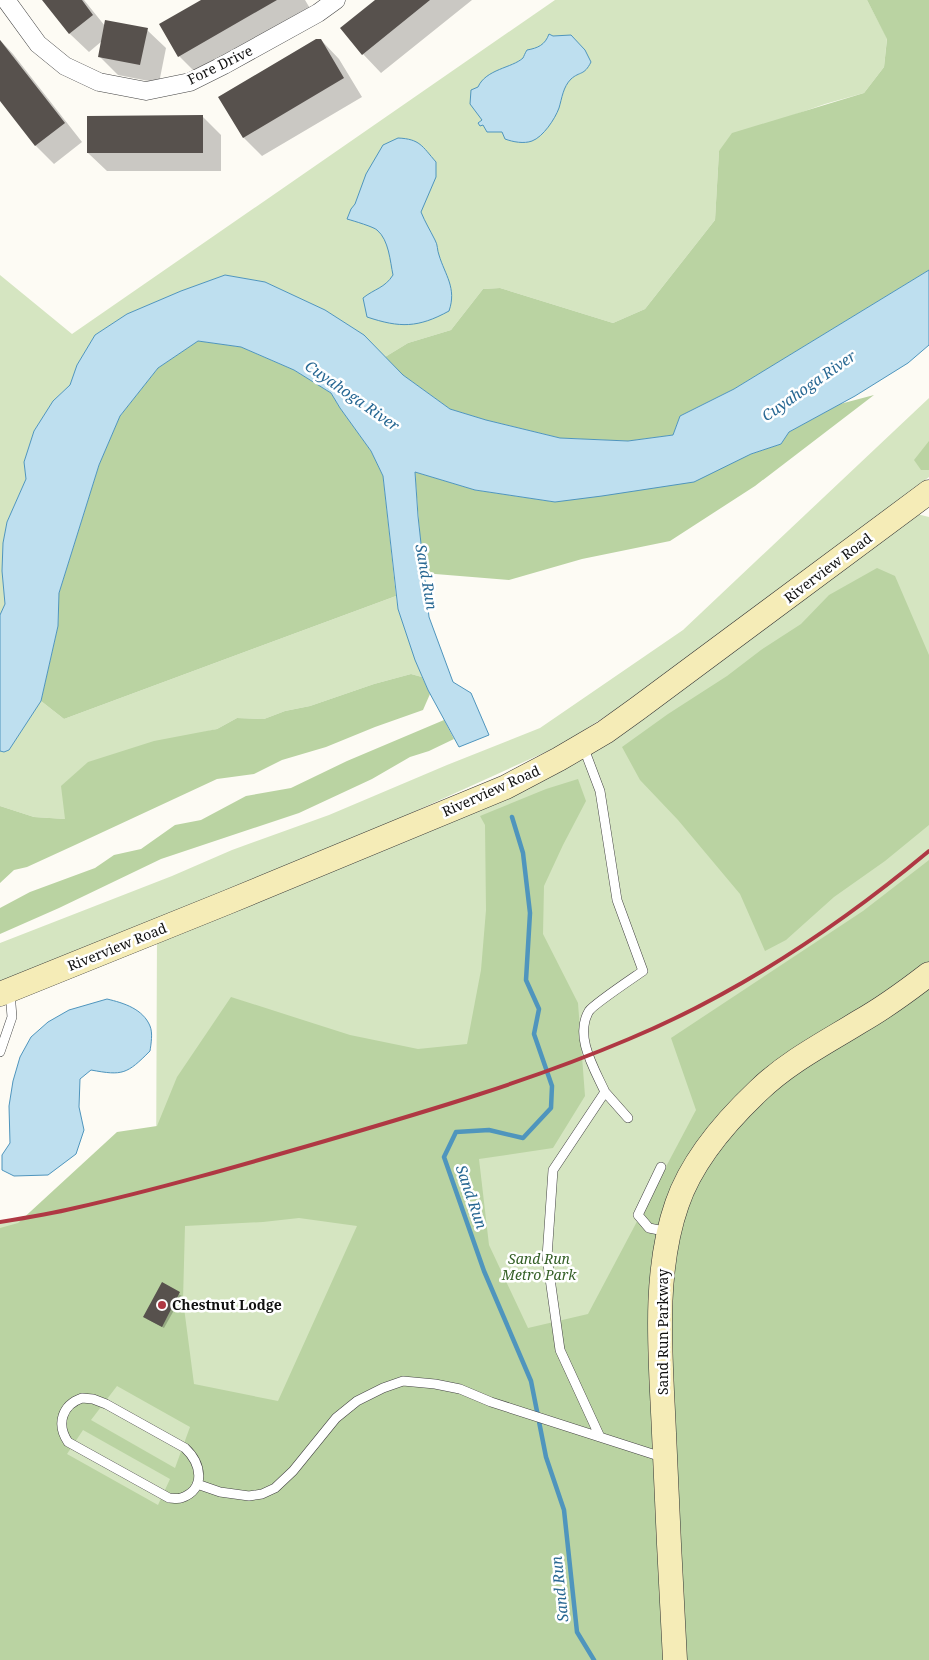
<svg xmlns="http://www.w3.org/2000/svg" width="929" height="1660" font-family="'Noto Serif',serif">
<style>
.green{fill:#d5e5c1}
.forest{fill:#bad3a2;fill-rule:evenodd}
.water{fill:#bedfef;stroke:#4f95bd}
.shadow{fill:#0003}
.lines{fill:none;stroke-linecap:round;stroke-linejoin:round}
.stream{stroke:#4f95bd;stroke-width:4.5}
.building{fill:#57514d}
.lane-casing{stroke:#434343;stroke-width:10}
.street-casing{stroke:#434343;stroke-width:19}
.secondary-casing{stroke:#323232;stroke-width:25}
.lane{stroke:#fff;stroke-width:9}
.street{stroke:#fff;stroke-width:18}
.secondary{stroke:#f5ecb7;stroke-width:24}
.rail{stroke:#af3843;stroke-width:4}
.poi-dot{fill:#af3843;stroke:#fff;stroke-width:2}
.labels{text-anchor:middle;stroke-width:5;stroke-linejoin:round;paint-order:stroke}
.street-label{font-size:14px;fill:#101010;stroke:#fff}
.park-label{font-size:14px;font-style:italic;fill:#356027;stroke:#fff}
.poi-label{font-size:14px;font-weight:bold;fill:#101010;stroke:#fff;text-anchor:start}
.water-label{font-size:15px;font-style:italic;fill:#286893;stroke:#fff}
</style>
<rect width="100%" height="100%" fill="#fdfbf4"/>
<path class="green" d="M555,0H867L887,38L884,67L864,93L825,104L785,118L719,151L715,220L645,309L613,323L500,288L483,289L451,330L408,343L385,357L364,335L325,310L265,282L225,275L181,291L127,314L95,335L77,365L70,385L53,401L34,431L24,462L26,479L7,522L3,543L2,571L5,604L0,615V275L72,334Z
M929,398V477L798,580L623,705L561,745L387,824L0,988V943L172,876L232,850L329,815L447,765L540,728L683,630Z
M905,511L929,517V1660H0V1222L73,1209L156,1188L157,931L506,787Z
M396,596L398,609L422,677L411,674L374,684L310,706L285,711L264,719L237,718L217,729L188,736L65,819L34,817L0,806V751L4,752L9,750L41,701L64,719Z"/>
<path class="forest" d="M867,0H929V270L734,389L680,416L673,435L628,441L560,438L486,420L450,409L403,375L385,357L408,343L451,330L483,289L500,288L613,323L645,309L715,220L719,151L732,133L864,93L884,67L887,39Z
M198,341L241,347L294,370L331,393L340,408L371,451L383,476L396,596L64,719L41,701L58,626L59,593L99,465L120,416L158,368Z
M874,395L755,486L670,541L582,559L509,580L423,573L415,472L475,490L555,502L751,454L781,444L789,432L840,404Z
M929,441V470H921L914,460Z
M877,568L895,576L929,655V825L885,861L834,897L786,940L765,951L740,894L678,820L640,780L622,747L668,714L727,676L761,650L801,624L829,595Z
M411,674L422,677L430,694L423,710L375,727L326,747L282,760L254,774L217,779L75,845L27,867L14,870L0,883V806L34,817L65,819L61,786L88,762L154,741L217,729L237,718L264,719L285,711L310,706L374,684Z
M444,720L454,739L429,751L410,757L372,779L299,813L161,859L59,908L0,934V908L30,892L95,868L114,855L141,849L175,825L201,820L246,796L291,788L347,761Z
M578,779L586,801L563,845L544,886L543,934L578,1003L585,1096L553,1148L479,1159L489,1245L528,1328L588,1314L696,1110L671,1038L863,911L929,860V1660H0V1228L18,1223L117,1132L157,1126L177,1077L231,997L350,1035L418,1049L467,1044L481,970L486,910L485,825L480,816L546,789ZM299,1218L357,1226L278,1401L194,1384L183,1300L185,1226L263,1222ZM117,1386L190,1427L175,1468L91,1420ZM83,1430L170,1479L158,1505L67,1454Z"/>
<path class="water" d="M549,34L553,36L571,35L585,50L591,62C584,76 580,71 571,79C563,87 562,98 559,108C555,119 543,137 532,141C524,144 513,142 505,139L502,132H487L483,125L480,126L478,123L482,120L470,104L471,90L478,87C486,69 512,68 523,58C524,56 525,53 527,50C538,48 545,45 549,34Z
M398,138C420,139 422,146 436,162V177L421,212C425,222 430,230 435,240C438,245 437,250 439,255C445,275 457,288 449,311C418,328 400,328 367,317L363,298C374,289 385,288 393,275C390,261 389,240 377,230C374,227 354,221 347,219L351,209L355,204L366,174L383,145Z
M929,270V345L908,363L855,396L789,432L781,444L751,454L694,482L602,496L555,502L475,490L415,472L418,516L429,617L453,682L471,693L489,735L459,747L428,690L415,660L398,609L383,476L371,451L340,408L331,393L294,370L241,347L198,341L158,368L120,416L99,465L59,593L58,626L41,701L9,750L4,752L0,751V615L5,604L2,571L3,543L7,522L26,479L24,462L34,431L53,401L70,385L77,365L95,335L127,314L181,291L225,275L265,282L325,310L364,335L403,375L450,409L486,420L560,438L628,441L673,435L680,416L734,389Z
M107,999C124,1003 143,1009 150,1026C153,1033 151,1044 150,1051C127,1074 123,1076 91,1070L80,1079L79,1107L84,1130L76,1154L48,1175L14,1176L2,1170V1155L10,1143L9,1106L13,1081L20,1057L31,1037L48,1022L69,1010Z"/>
<path class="shadow" d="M43,0H84L105,26L147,30L166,48L159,83L118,75L99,56L102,41L89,52L70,34Z
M204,0H305L311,10L197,74L179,56Z
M377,0H472L381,73L363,54Z
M0,40L13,54L82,142L54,164L36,146L0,99Z
M321,40L339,59L362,97L262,156L244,138L220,97Z
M202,116L221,135V171H107L88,153Z
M162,1284L182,1296L164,1328L147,1319Z"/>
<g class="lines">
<path class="stream" d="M512,817L523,853L530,913L526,980L539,1009L534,1034L552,1086L551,1108L523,1138L489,1130L456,1132L444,1157L484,1271L531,1381L546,1457L564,1510L577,1632L594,1660"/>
</g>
<path class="building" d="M42,0H82L93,15L69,34Z
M201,0H277L178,57L159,24Z
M375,0H430L362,55L340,28Z
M105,20L148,28L140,65L98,57Z
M316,39H321L344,78L243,138L218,97Z
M0,40L65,123L35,146L0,101Z
M203,115V153H87V116Z
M162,1282L180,1292L162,1327L143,1317Z"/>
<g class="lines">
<g class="lane-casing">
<path id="lane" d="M583,746L600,791L617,900L643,971C633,978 594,1004 589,1011C574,1036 594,1068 605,1092L553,1170L547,1257L560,1350L600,1437
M0,1052L12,1017L10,992
M605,1092L628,1118
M661,1167L638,1215L649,1228L669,1232
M82,1398L93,1399L106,1404L185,1448C201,1463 207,1489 181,1498C178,1499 172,1498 169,1498L68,1442C56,1424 62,1405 82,1398Z
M197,1484L220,1492L249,1496L262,1494L275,1488L293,1471L336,1418L357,1401L383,1388L403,1381L435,1384L460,1389L491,1402L665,1458"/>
</g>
<g class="street-casing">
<path id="street" d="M6,0L38,44L65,66L99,82L146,91L190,82L224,65L318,13L336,0"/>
</g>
<g class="secondary-casing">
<path id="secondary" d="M0,994L228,902L506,787L559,759L605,732L637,709L929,492
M675,1660C671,1584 667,1509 664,1433C661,1360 652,1275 677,1204C692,1160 725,1122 759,1090C788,1062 825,1043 859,1022C884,1008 907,991 929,974"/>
</g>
<use href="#lane" class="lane"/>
<use href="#street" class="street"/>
<use href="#secondary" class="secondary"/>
<path class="rail" d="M0,1222C25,1218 50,1214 75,1208C159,1189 242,1165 325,1141C428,1111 530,1081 629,1039C737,994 839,926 929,851"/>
</g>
<circle class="poi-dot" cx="162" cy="1305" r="5"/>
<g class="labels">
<g class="street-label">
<text transform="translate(220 65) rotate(-26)" y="5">Fore Drive</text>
<text transform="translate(828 568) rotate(-37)" y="5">Riverview Road</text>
<text transform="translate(491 791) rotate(-24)" y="5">Riverview Road</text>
<text transform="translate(117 947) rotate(-22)" y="5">Riverview Road</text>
<text transform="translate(663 1332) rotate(-90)" y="5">Sand Run Parkway</text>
</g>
<g class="park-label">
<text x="539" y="1264">Sand Run<tspan x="539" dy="16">Metro Park</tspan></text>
</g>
<g class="poi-label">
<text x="172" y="1310">Chestnut Lodge</text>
</g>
<g class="water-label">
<text transform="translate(809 386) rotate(-35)" y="5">Cuyahoga River</text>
<text transform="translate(352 396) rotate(35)" y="5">Cuyahoga River</text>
<text transform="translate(426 577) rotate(80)" y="5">Sand Run</text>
<text transform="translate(471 1197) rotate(71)" y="5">Sand Run</text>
<text transform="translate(560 1589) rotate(-96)" y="5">Sand Run</text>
</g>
</g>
</svg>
